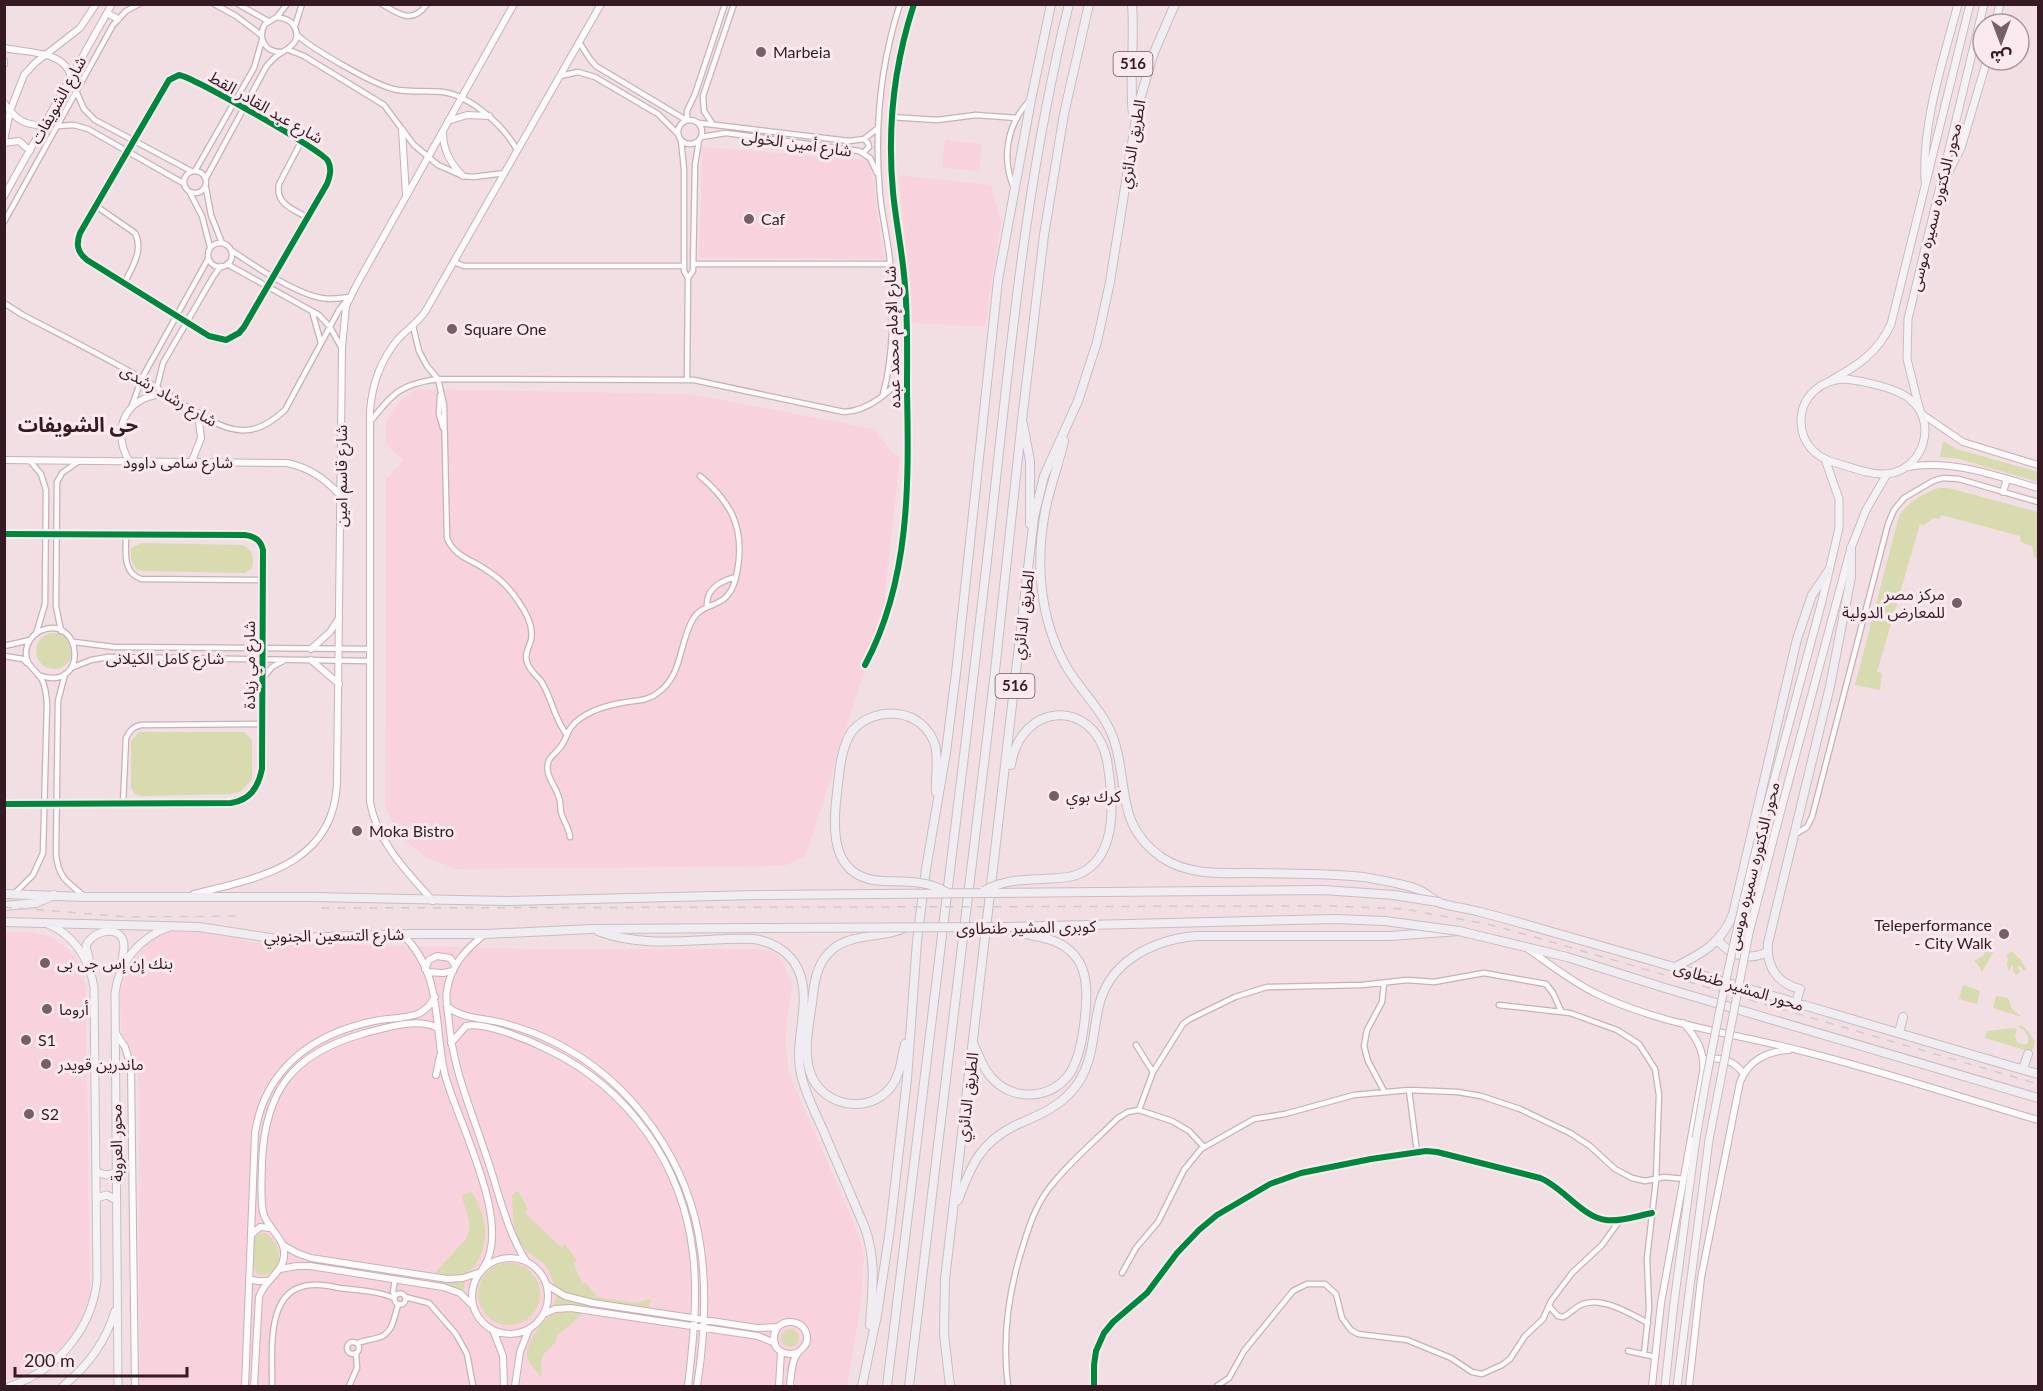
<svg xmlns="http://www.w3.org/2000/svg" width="2043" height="1391" font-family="Lato,'Noto Sans Arabic',sans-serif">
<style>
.built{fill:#f8d3de}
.green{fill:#d8daaf}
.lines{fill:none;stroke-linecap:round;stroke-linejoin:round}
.street-casing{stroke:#c7b1b7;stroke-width:7}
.secondary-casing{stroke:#c7b1b7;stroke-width:8}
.primary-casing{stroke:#cabdc1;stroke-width:9}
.highway-casing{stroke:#cabdc1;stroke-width:10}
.street{stroke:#fdfafb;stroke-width:4.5}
.secondary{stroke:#fdfafb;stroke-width:6}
.primary{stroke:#f5f2f6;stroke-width:7}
.highway{stroke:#f0edf2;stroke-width:8}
.rail{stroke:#d0cbcc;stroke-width:1.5;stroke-dasharray:8 8;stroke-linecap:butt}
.primary-bridge-casing{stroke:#cabdc1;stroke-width:9;stroke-linecap:butt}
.highway-bridge-casing{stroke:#cabdc1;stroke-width:10;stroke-linecap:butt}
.primary-bridge{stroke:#f5f2f6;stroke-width:7}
.highway-bridge{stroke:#f0edf2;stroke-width:8}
.cycleway-casing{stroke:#faeaef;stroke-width:10}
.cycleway{stroke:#00873e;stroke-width:6}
.poi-dot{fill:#775e67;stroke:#faeaef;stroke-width:2}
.labels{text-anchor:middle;stroke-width:6;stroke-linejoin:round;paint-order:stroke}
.shield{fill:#faeaef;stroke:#705860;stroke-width:1.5}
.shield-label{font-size:15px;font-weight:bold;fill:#351923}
.poi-label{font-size:16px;fill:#351923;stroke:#faeaef;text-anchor:start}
.street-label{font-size:16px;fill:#351923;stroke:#faeaef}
.quarter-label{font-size:20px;font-weight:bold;fill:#351923;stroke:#faeaef}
</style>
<rect width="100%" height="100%" fill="#f1dfe4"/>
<path class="built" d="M945,140L982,144L979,172L942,167Z
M702,147L870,160L884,259L699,258Z
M899,175L991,185L1001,222L985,327L912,323Z
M415,389L691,394L874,429L891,451L900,458L883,611L806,856L784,866L456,869L425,857L400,836L385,806L386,480L403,460L386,445V420L399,402Z
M174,930H223L249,942L533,949H757L770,951L778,955L783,962L792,986L785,1038L789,1073L860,1238L864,1258L861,1303L847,1386H139V1096L137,1061L121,1031L120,991L122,982L128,966L136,955L154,938L163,933Z
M5,932H33L50,937L62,944L76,958L83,973L86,989L90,1295L79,1326L61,1348L44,1363L23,1376L5,1381Z"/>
<path class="green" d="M1943,441L1957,449L2038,472V482L1959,459L1940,457Z
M1939,488H1948L2038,512V559L2034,556L2032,546L2020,542V536L1941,515L1940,519L1934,518L1924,525L1920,524L1877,672L1882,673L1880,690L1855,685L1899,516C1906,503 1925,492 1939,488Z
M142,543L243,545C253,551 254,557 252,568L245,573L144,571L137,570L131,560V548Z
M36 651a18 18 0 1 1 36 0a18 18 0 1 1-36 0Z
M139,732H244L252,740V779L240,792L231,794L142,796L135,794L131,787V741Z
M1988,945L1993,946L1992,951H1994L1982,972L1980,967L1974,961L1983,956Z
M2011,951L2020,959L2026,969L2023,971L2021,966H2017L2020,971L2018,975L2014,973L2012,964L2009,972L2007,964L2008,957L2006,956Z
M1963,985L1980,991L1977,1004L1959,999Z
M1996,996L2008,998L2012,1009L2022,1017L1993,1008Z
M2021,1025L2028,1031L2035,1042L2032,1052L1985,1038L1987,1031L2014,1028L2017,1029L2015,1035L2017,1042L2026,1045C2032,1037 2025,1031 2018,1026Z
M472,1192C484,1213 491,1235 479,1258C476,1265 471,1272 463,1274C454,1276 444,1274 435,1273L466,1239C474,1224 465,1211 462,1196L466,1193Z
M515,1192H519L528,1209L525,1213L562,1248L565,1244L577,1261L573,1263L583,1284L586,1283L597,1297L636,1303L649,1299L651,1301L648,1308C627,1305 571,1301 557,1287C551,1280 550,1270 543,1263C538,1258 530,1255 525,1249C512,1235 513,1212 512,1195Z
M266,1233C285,1246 284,1276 259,1275C249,1268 250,1241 258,1234Z
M478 1294a31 31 0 1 1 62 0a31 31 0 1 1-62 0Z
M432,1279L449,1282L465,1281L463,1291L431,1282Z
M556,1296L569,1301L590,1305V1308L568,1305L554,1306Z
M568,1311L583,1313L557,1336L555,1343L544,1354L541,1361L542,1378C537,1371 526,1362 527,1353C528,1340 543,1319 554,1314C558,1312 563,1312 568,1311Z
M781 1338a9 9 0 1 1 18 0a9 9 0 1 1-18 0Z"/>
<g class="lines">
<g class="street-casing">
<path id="street" d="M214,4L236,16L261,35
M238,4L268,21
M382,4C399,14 412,25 427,4
M277,17L287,4
M295,26L302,4
M297,35C314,50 371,83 393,89C409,93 426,90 443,92C471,96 504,126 517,150
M579,42L590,59L596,66L686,120
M289,50L304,56L384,105L414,145L438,165L463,176L473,177L505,173
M179,75C194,78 322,150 328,161C332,169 330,176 327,184L244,327L239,333L226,340L209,336L87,260C77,252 76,244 80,233L169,80Z
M560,76L578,72L595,77L658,114L678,134
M77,93L84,109L95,120L191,171
M891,117L937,120L976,115L1017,118
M678 132a12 12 0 1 1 24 0a12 12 0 1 1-24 0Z
M687,120V111L695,94L725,4
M699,123L849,141L864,139L878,128
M712,123L704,111L703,96L734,4
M58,126L74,125L88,129L183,183
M701,137L726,133L859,151L870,158L877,173
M681,140L684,169V271L688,278L687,380
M301,142L279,184C275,204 293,209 308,218
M863,153L869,147L868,143L864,139
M184 182a11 11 0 1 1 22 0a11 11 0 1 1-22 0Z
M195,171L254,68L262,40
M206,178L266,67C270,62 275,56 281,53C291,47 302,40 294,26C291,20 284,18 277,17L265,24C257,38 265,52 281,52
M206,188L211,215L222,243
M1014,188C1001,158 1007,125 1029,101
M190,193L202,216L210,247
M96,206L135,233C144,251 132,267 124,284
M4,222L113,25L126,11L139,4
M208 255a12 12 0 1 1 24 0a12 12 0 1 1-24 0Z
M231,250C254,266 294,293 321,298C331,300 340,298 349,297
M454,262L464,266H684
M227,264L319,315L330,327L341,347
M693,264H890
M688,278L693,271L695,165L699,140
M4,303L21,314C61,335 103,356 143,379C168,393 213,429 240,430C257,432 272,422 285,410L339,310L348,299
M312,311L321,343
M413,326L419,351L427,366L438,379L444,405L447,538C454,556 470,559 485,569C498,577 510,588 518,601C526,612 534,626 531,640C529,648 524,654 527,662C529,670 536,675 541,681C552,698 554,719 567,735
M157,387L163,363L213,277L221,266
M883,394C894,355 894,302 890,262C888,239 882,217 880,194C874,130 880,66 900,4
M440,395L439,414L443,428
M131,408L142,378L208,259
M371,421C393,392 402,384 438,379L694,380L844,412C870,411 890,391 907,373
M30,461L41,474L46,490L45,604L36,634
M4,534L245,535C254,536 261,540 263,550L262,769C258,788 250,800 231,803L4,804
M126,534C126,552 122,572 141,579L263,580
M707,606C706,588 721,581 736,577
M61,631L56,606L57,482L62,473L79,461
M74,642L114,647L370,649
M4,646L30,640
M4,656L23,659L27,663
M865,665C910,581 909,484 907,391C907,356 908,321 905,286C903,255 896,224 893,192C887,128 894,65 914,4
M71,668L91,660L108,657L370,661
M65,674L58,701L56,854C58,877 67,882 83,895
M263,678L272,667L283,661
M123,804L126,738C130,730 133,727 141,725L262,724
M1794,835L1807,827L1812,817L1888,524L1894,510L1904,498L1933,481L1943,478L1959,479L2038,502
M570,837C569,827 563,821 561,812C560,807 561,802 559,798C556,785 543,775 549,760C552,755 558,751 561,746C566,740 567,732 572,726C583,713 605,706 621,703C635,700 647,702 659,692C683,674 679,642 693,619C701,605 716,607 726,597C734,589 736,578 738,567C744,527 731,502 700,476
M15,893L33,875L43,853L47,703C46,696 46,687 42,680C37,670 26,667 26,653C26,644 32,635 40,631C83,612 90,694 38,675
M1499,1005L1570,1013L1617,1030L1639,1044L1655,1069L1659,1095L1656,1180L1647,1258L1649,1308L1644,1354
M1136,1045L1153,1072
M1409,1090L1417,1152
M1384,1091L1368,1061L1364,1046L1367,1030L1382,1002L1384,983
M1139,1110L1153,1072L1183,1024L1190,1019L1235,997L1267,987L1362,985L1407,980L1434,982L1484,973L1546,984L1553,993L1561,1011
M1122,1273L1136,1248L1158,1222L1184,1170L1201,1149L1254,1119L1285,1114L1354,1095L1409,1090L1458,1092L1481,1096L1520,1109L1570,1133L1590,1146L1615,1169L1632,1178L1645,1181L1664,1177L1684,1179
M395,1279L393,1292L395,1296
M394.5 1299a5.5 5.5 0 1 1 11 0a5.5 5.5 0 1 1-11 0Z
M405,1297L429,1303L456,1334L467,1354L473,1386
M1549,1306L1558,1316L1563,1317C1570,1314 1576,1306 1583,1304C1604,1297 1631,1314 1648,1323
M347 1348a6 6 0 1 1 12 0a6 6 0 1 1-12 0Z
M358,1343C365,1340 370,1340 377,1338C393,1335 394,1317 398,1305
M1628,1351L1656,1357
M272,1386C273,1353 264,1288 311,1285C321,1284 330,1286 339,1288C357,1290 378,1291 394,1298
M349,1386L357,1368L356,1353
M1008,1386C1002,1338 1008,1292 1023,1246C1029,1226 1035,1208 1047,1191C1066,1165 1095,1141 1118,1118L1128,1112L1139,1110L1172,1121L1189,1131L1204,1147
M1094,1386V1365L1096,1351L1104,1333L1113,1322L1147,1293L1177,1253L1199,1230L1217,1215L1270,1184L1301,1173L1371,1159L1426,1151L1437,1152L1540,1178C1563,1187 1582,1217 1606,1220C1620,1222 1637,1216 1652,1213
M1217,1386L1229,1378L1244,1351L1293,1291L1307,1284H1325L1336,1294L1342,1318L1351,1330L1358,1334L1407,1340L1451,1358L1472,1372L1482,1374L1502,1365L1510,1359L1525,1336L1543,1319L1551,1301L1572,1273L1602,1245L1620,1220"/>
</g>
<g class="secondary-casing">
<path id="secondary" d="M107,13L118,19
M4,48C27,53 63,50 71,76
M4,61V64
M4,103C15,119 25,126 44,125
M448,121L467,115L489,116
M402,130L406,195
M443,132C443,150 450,163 463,176
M4,141L10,111L24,75L35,63L80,28L96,4
M4,143L19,141L30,151
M4,196L112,4
M1922,414L1963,442L2038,465
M4,460L287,463C310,468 324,478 340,495
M129,461C109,426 129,393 169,394
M192,461L201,438L198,413
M1907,467C1953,459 1996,476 2038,488
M2003,492L2007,479
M311,649L330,632L339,618
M311,660L339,684
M194,894C258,878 334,865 337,783L342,348L346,306L357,284L514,4
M433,901C407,872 377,842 370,802V411C372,384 381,359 399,338C408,329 418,322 425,312L601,4
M402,934C444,974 433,1025 445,1075C458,1123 514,1225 483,1268
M485,934C466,949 451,965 447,990C445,1000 448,1011 449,1022C453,1070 472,1112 487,1158C499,1193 506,1229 526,1261
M1528,949C1551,965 1572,982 1597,994C1659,1024 1731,1033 1798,1050C1879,1070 1959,1097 2038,1120
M425,969L429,960L437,956L450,958L455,965
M427,972L443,973L453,971
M447,1006C461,1019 485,1018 503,1023C521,1028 538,1034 554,1042C633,1081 690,1163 701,1250C707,1295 704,1342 697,1386
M115,1032L125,1047L131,1067L135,1386
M451,1043L466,1026C484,1021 531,1041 549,1050C629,1089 683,1165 693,1254C698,1297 693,1343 688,1386
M1707,1059C1722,1057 1734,1061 1743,1073
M436,1075L440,1056
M252,1234L260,1227L270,1228
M283,1245L297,1253L311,1258L447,1279L463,1278L478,1273
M472 1296a38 38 0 1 1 76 0a38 38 0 1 1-76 0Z
M280,1269L297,1266H310L443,1287L460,1293L471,1304
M249,1279L258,1281H267
M547,1285L565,1296L593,1303L757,1328L778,1327
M544,1314L555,1309L571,1308L758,1336L775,1343
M493,1330L503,1356L504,1386
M245,1386L255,1133C265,1068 313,1034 374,1021C389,1018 406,1019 420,1013L428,1007L435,997
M254,1386L259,1297C264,1280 283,1273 284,1256C286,1238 267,1229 263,1212C260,1196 262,1178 262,1162C265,1090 293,1054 362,1034C385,1028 415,1017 438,1028
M515,1386L520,1352L529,1329
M779,1386L781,1352
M790,1386C791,1377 791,1362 797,1354C801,1348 807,1347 807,1339C808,1317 774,1316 774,1338C773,1351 786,1356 797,1353
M1652,1386L1661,1303L1703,1072C1705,1053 1696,1036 1683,1023
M1689,1386L1701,1278L1740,1082C1748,1061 1767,1051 1789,1050"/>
</g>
<g class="primary-casing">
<path id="primary" d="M1995,24L2000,4
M1925,181C1922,121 1943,62 1958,4
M1941,187L1961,148L1987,60
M1846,379C1863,381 1898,388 1911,400C1939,424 1922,472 1885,474C1869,475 1851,467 1836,463C1816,458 1801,443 1801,421C1801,396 1822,379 1846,379Z
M1830,381C1857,366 1878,353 1891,324L1970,4
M1920,411L1907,359L1908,319L1984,4
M1764,817L1822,601L1839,528V499L1825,459
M1778,821L1851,548L1866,510L1887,474
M89,958L86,946C90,933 114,925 122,938C127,946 121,959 121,967
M96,1172L106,1175L116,1173
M96,1198L107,1195L116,1200
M10,1386C57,1371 92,1329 97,1280L94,987C89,959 75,936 48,924
M63,1386C88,1366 106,1341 115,1311
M118,1386L115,993C119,962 139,938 169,927
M1665,1386L1674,1303L1696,1138
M1677,1386L1709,1140"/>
</g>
<g class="highway-casing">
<path id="highway" d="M1132,4C1135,41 1129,78 1133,115
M1023,424L1030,461V524
M1064,441C1059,463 1051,484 1046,507C1035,560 1039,618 1066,666C1081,692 1104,711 1114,740C1129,785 1115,824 1161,857C1189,876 1222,873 1254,873C1290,874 1327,873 1363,877C1381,880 1400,883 1417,889C1425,892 1432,899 1440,903C1452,907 1467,908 1480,912C1504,918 1528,925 1552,932C1715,978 1876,1027 2038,1074
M852,731C876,704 923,708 935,745C939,761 935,776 936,792
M1011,765C1020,703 1093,696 1107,760
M4,894L85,897H314L505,901L756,895
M4,906L36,903L54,895
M4,922L199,927L277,939L401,934H485L592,929L756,928
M902,929C880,938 850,934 833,949C816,963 814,983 812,1003C809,1025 803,1050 810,1072C821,1106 868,1116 891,1087C901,1074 901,1059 905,1044
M598,931C647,950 703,937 754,939C773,942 790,952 798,969C813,1002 793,1040 801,1074C805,1093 815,1112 823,1130C837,1162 851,1195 865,1228C877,1263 872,1289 870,1325
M1718,940C1730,956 1749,961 1767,952
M1675,967C1701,954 1722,943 1733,914L1797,639L1812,595L1829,570
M1796,1003L1800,989C1777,983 1766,967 1768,943L1830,686L1851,577V548
M1899,1033L1903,1017
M974,1045C979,1056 983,1068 991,1077C1012,1102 1052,1100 1070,1073C1083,1053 1090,997 1084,974C1082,965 1077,957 1070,951C1053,934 1027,939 1007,927
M2023,1069L2028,1054
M958,1200C971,1166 980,1143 1014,1126C1036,1116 1056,1109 1072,1091C1093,1067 1092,1039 1098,1010C1107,962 1152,940 1196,936H1390L1459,931L1567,957L1665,988L2038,1098
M862,1386L877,1315L890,1229L907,1079L917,941L926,869L946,752L956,673L998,280L1031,100L1051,4
M887,1386C920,1120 953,853 984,586C1007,392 1021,195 1069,4
M909,1386L994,680L1022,420L1044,235L1064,114L1089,4
M950,1386L944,1334L945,1279L1034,517L1044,476L1078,401L1097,342L1110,282L1138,106L1153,55L1175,4"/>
</g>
<use href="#street" class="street"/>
<use href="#secondary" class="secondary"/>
<use href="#primary" class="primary"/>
<use href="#highway" class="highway"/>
<path class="rail" d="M4,907L129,917L236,916
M321,908L1334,906L1404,909L1487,924L1528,935L2038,1084"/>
<g class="primary-bridge-casing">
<path id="primary-bridge" d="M1696,1138C1714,1030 1737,923 1764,817
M1709,1140L1749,933L1778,821"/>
</g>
<g class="highway-bridge-casing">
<path id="highway-bridge" d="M852,731C839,751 839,779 836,802C832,840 836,879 883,881C905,882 927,880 946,892
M984,891C1002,880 1022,880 1042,879C1055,878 1068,879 1079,874C1120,856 1113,796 1107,760
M756,895L1323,890L1394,895L1438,902
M756,928L1007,927L1335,919L1385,921L1459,931"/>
</g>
<use href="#primary-bridge" class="primary-bridge"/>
<use href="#highway-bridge" class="highway-bridge"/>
<g class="cycleway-casing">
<path id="cycleway" d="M179,75C194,78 322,150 328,161C332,169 330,176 327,184L244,327L239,333L226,340L209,336L87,260C77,252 76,244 80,233L169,80Z
M4,534L245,535C254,536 261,540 263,550L262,769C258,788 250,800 231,803L4,804
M865,665C910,581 909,484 907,391C907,356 908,321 905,286C903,255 896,224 893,192C887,128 894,65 914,4
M1094,1386V1365L1096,1351L1104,1333L1113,1322L1147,1293L1177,1253L1199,1230L1217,1215L1270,1184L1301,1173L1371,1159L1426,1151L1437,1152L1540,1178C1563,1187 1582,1217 1606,1220C1620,1222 1637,1216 1652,1213"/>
</g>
<use href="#cycleway" class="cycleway"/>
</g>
<g class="poi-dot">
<circle cx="761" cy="52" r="6"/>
<circle cx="749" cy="219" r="6"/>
<circle cx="452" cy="329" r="6"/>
<circle cx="1957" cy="603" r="6"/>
<circle cx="1054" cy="796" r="6"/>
<circle cx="357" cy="831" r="6"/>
<circle cx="2004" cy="934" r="6"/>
<circle cx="45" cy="963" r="6"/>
<circle cx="47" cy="1009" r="6"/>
<circle cx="26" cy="1040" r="6"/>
<circle cx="46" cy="1064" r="6"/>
<circle cx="29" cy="1114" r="6"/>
</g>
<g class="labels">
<g class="shield">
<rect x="1113.5" y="52" width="39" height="24" rx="4.5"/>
<rect x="995.5" y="674" width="39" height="24" rx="4.5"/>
</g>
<g class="shield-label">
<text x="1133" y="69">516</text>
<text x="1015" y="691">516</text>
</g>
<g class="poi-label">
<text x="773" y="58">Marbeia</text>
<text x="761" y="225">Caf</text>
<text x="464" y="335">Square One</text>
<text x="1945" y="600" text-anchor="end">مركز مصر<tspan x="1945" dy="18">للمعارض الدولية</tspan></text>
<text x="1066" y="802">كرك بوي</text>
<text x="369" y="837">Moka Bistro</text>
<text x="1992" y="931" text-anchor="end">Teleperformance<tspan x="1992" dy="18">- City Walk</tspan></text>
<text x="57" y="969">بنك إن إس جى بى</text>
<text x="59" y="1015">أروما</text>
<text x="38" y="1046">S1</text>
<text x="58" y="1070">ماندرين قويدر</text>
<text x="41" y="1120">S2</text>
</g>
<g class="street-label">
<text transform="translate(58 100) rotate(-61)" y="6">شارع الشويفات</text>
<text transform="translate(266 107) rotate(30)" y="6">شارع عبد القادر القط</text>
<text transform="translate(797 143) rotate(8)" y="6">شارع أمين الخولى</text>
<text transform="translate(1132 144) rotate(-80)" y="6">الطريق الدائري</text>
<text transform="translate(1935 207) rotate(-76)" y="6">محور الدكتوره سميره موسى</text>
<text transform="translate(892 337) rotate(-92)" y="6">شارع الإمام محمد عبده</text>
<text transform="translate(169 395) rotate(30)" y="6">شارع رشاد رشدى</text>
<text x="178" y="468">شارع سامى داوود</text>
<text transform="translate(341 476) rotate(-90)" y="6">شارع قاسم امين</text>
<text transform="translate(1023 615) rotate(-83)" y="6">الطريق الدائري</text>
<text x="165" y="664">شارع كامل الكيلانى</text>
<text transform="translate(249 665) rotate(-90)" y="6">شارع مي زيادة</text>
<text transform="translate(1753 866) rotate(-76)" y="6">محور الدكتوره سميره موسى</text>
<text transform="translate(1026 927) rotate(-1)" y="6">كوبرى المشير طنطاوى</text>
<text transform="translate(334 935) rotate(-1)" y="6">شارع التسعين الجنوبي</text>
<text transform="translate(1739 986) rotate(17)" y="6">محور المشير طنطاوى</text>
<text transform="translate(967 1097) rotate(-83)" y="6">الطريق الدائري</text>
<text transform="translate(116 1143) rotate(-91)" y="6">محور العروبة</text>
</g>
<g class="quarter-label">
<text x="78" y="432">حى الشويفات</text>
</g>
</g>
<rect width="2043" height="1391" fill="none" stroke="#351923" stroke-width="12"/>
<g transform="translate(2001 42) rotate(180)"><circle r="28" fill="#faeaef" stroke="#ab969d" stroke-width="1.5"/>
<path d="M0-4.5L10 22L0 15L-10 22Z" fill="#775e67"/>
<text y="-9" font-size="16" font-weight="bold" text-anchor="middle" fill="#351923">ش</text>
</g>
<path d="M15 1367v9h172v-9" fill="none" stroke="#351923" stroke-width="3"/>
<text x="24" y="1367" font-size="18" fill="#351923" stroke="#faeaef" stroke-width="4.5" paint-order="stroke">200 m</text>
</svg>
